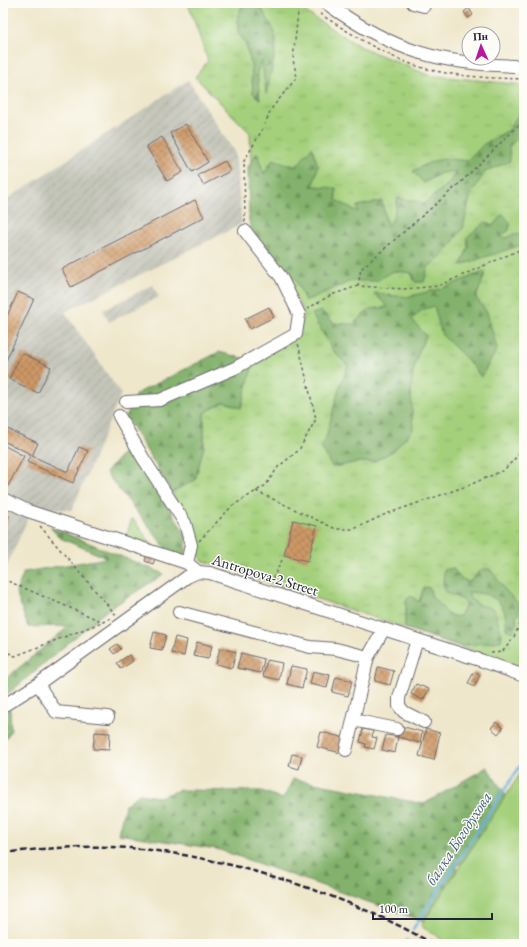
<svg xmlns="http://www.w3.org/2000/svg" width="527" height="947" font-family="'EB Garamond',serif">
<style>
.industrial{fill:url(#industrial-furrows)}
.grass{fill:url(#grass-tufts);stroke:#63795c}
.forest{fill:url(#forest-firs);stroke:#526a54}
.park{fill:#a4d07c;stroke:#63795c}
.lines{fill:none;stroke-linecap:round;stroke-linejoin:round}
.stream{stroke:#6ab0e0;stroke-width:2.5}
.building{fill:url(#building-cross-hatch)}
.minor-casing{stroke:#6a676d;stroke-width:14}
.path{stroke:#6a676d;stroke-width:1.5;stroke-dasharray:3 3;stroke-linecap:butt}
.minor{stroke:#fff;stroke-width:12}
.rail{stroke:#22223b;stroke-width:2.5;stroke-dasharray:6 3;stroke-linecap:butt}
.labels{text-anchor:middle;stroke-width:3;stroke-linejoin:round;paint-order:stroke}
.street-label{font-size:15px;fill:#22223b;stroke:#fdfcf7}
.water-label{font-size:16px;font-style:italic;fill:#3f5b7d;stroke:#fdfcf7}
</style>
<defs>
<pattern id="industrial-furrows" width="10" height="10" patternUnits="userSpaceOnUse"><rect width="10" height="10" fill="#c4c5b9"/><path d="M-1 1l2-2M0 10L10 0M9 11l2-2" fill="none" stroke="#a8a9a0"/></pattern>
<pattern id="grass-tufts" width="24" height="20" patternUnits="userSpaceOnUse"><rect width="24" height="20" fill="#a4d07c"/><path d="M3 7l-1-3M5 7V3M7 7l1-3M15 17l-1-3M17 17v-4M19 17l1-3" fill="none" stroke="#8db26c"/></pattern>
<pattern id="forest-firs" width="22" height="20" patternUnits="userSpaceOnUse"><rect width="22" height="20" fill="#83b26c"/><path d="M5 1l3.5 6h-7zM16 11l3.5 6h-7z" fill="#6b905a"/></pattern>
<pattern id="building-cross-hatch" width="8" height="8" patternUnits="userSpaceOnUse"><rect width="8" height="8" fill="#ce9866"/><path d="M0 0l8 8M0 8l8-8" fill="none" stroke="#a77c55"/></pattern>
</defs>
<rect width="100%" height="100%" fill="#fdfcf7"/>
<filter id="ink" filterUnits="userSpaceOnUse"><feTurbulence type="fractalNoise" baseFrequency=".025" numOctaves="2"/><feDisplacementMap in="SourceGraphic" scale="8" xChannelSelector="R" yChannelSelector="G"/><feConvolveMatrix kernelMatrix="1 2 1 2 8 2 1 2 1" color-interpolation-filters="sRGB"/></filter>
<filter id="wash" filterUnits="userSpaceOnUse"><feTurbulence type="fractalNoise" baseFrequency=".012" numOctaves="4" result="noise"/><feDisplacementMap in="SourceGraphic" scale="16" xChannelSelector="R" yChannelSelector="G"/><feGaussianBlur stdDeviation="0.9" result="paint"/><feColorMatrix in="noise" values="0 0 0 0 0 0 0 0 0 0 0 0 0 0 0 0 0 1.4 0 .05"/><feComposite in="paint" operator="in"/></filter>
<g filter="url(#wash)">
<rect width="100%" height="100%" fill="#efe7cb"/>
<path class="industrial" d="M188,80L235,153L242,224L65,312L121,394L72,510L33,507L3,575V202Z
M153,285L159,297L109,322L103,310Z"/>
<path class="grass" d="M188,3H298L310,15L359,46L428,75L524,85V668L201,560L191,527L172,492L195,480L204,446V413L224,402L254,361L300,335L303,310L253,230L250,133L195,77L208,61Z
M132,518L154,547L128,538L127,533Z"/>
<path class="forest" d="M241,3H259C263,14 272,24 275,33C279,43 269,82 266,94L262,61L257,72L260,100L253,93L251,64L245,42L238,33V15L242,6Z
M524,105V133L509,146L510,161L485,172L471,194L463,228L445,253L428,267L424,282H415L411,273L394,271L376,281H351L305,301L296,280L259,247L249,221L248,167L257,153L264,174L273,159L296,167L312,147L318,166L313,186L336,188V200L358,212L357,206L382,201L387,226L393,219L398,198L425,203L449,183L456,171L441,173L424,183L413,171C435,159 441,157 467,161L484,144L509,130Z
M503,214L510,223L509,230L500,237L507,238L514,234L524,235V244L461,265L468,248L467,237L486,222L493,225Z
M486,271L476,298L487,312L497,349L481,377L467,359L442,335L434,306L422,310L412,319L426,336C408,371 411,392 413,430L393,451L373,462H360L332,467L321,447L326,438L338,392L348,366L333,351L312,314L321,311L334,323L353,324L370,309L388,307L374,293L406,297L440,289Z
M219,352L254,361L241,408L224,402L204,413V446L195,480L172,492L126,417L136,394Z
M130,445L187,537L185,559L168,551L106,473Z
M50,527L164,574L106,611L3,698V681L69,626L28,627L16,592L24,572L107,558L60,538Z
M453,568L460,578L469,582L482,569H490L506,591L519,604V614L516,616L517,625L513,632L506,629C508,603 494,593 469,592V598L479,605L494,609L502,635L501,641L459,646L405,628C404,619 407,610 406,600L411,596L419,602L424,587L430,588L432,598C445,604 442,618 460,616L466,605L463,600L445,592L443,583L444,570Z
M10,709L11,730L3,743V713Z
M487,767L508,799L509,821L456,867L473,879L524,944H455L420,920L217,849L118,834L125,805L139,794L159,797L180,790L262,791L283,799L293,779L424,804Z"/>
<path class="park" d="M524,768V944H449L421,926Z"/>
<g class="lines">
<path class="stream" d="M413,929L524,760
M405,944L407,940"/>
</g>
<g id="blocks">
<path class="building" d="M469,8L473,15L468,18L464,12Z
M186,124L208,162L192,172L170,133Z
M162,137L183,172L167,181L146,146Z
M225,161L230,171L203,185L198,175Z
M195,200L204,217L71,287L62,269Z
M18,292L34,299L3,367V325Z
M269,307L274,317L250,329L245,319Z
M22,353L51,367L38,393L9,379Z
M3,427L38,443L32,456L68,472L79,447L88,451L73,483L27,462L31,454L3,441Z
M5,446L24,456L8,486L3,484V450Z
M3,513L9,516L3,530Z
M293,520L317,526L308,561L284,555Z
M147,554L156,556L153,564L145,561Z
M154,632L166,635L162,650L150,648Z
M175,637L187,640L184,656L171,653Z
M197,642L212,646L208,659L193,656Z
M117,644L121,649L114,654L110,649Z
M220,648L236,652L232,668L216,664Z
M241,653L264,659L261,673L237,668Z
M129,655L133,661L121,669L117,663Z
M267,660L282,663L279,680L263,676Z
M291,666L307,669L302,688L287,684Z
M378,667L394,671L390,685L375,681Z
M313,671L330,675L327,688L310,684Z
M474,672L480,675L474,687L468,683Z
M336,677L352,681L348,696L332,692Z
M416,684L429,689L423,700L411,694Z
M496,722L503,728L498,734L491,728Z
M401,726L422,732L420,743L398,737L395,753L382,750L386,735L398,737Z
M363,729L373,731L372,737L377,738L374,749L365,747L366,744L360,742Z
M426,729L440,733L434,760L419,756Z
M95,732L110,733L109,750L93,749Z
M321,732L345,738L341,753L317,747Z
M292,754L302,756L299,769L289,766Z"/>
</g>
</g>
<g filter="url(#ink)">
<use href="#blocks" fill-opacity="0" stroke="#6a676d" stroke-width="1"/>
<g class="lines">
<g class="minor-casing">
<path id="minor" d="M326,3C394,52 441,65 524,66
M413,3L424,6
M126,402L160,400L235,368L296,334L299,314L281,277L245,231
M119,416L143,458L185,523L191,545L187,563
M3,499L28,511L187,563L198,572
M179,612L310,647L336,649L368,657
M417,640L399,698V706L404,712L424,722
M38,684L56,712L108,717
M3,706L38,684L187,577L198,572L210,573L483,661L524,676
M353,720L397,729
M346,750L368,657L384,629"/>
</g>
<path class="path" d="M320,14C352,34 384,56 420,67C454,77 489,78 524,79
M245,222L244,161L261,132L272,108L297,77L293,60L299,3
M358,286L361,269L460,183L524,120
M307,309L331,295L358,286L404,289L438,286L524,248
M256,491L336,529H354L386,514L467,486L504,470L524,449
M40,526L116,615
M199,541L232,506L266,485L278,467L299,450L316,419L298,343
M3,579L103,622L113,617
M267,581L273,578L282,560
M3,650L15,656L103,622
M491,653L502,652L513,639L524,616"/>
<use href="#minor" class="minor"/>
<path class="rail" d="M3,853C45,848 88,845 130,848C227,856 349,895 433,944"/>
</g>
</g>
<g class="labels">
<g class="street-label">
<text transform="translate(265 575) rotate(17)" y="5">Antropova-2 Street</text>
</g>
<g class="water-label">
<text transform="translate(458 838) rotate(-57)" y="6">балка Богодухова</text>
</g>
</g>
<rect width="527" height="947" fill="none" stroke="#fdfcf7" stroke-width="16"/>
<g transform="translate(481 46) rotate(357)"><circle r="19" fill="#fdfcf7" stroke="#a5a5ac"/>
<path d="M0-3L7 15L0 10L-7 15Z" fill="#b5179e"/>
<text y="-6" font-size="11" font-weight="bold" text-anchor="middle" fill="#22223b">Пн</text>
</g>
<path d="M373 913v6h119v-6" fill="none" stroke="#22223b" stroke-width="2"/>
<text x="379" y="913" font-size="12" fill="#22223b" stroke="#fdfcf7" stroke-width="3" paint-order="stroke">100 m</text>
</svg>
